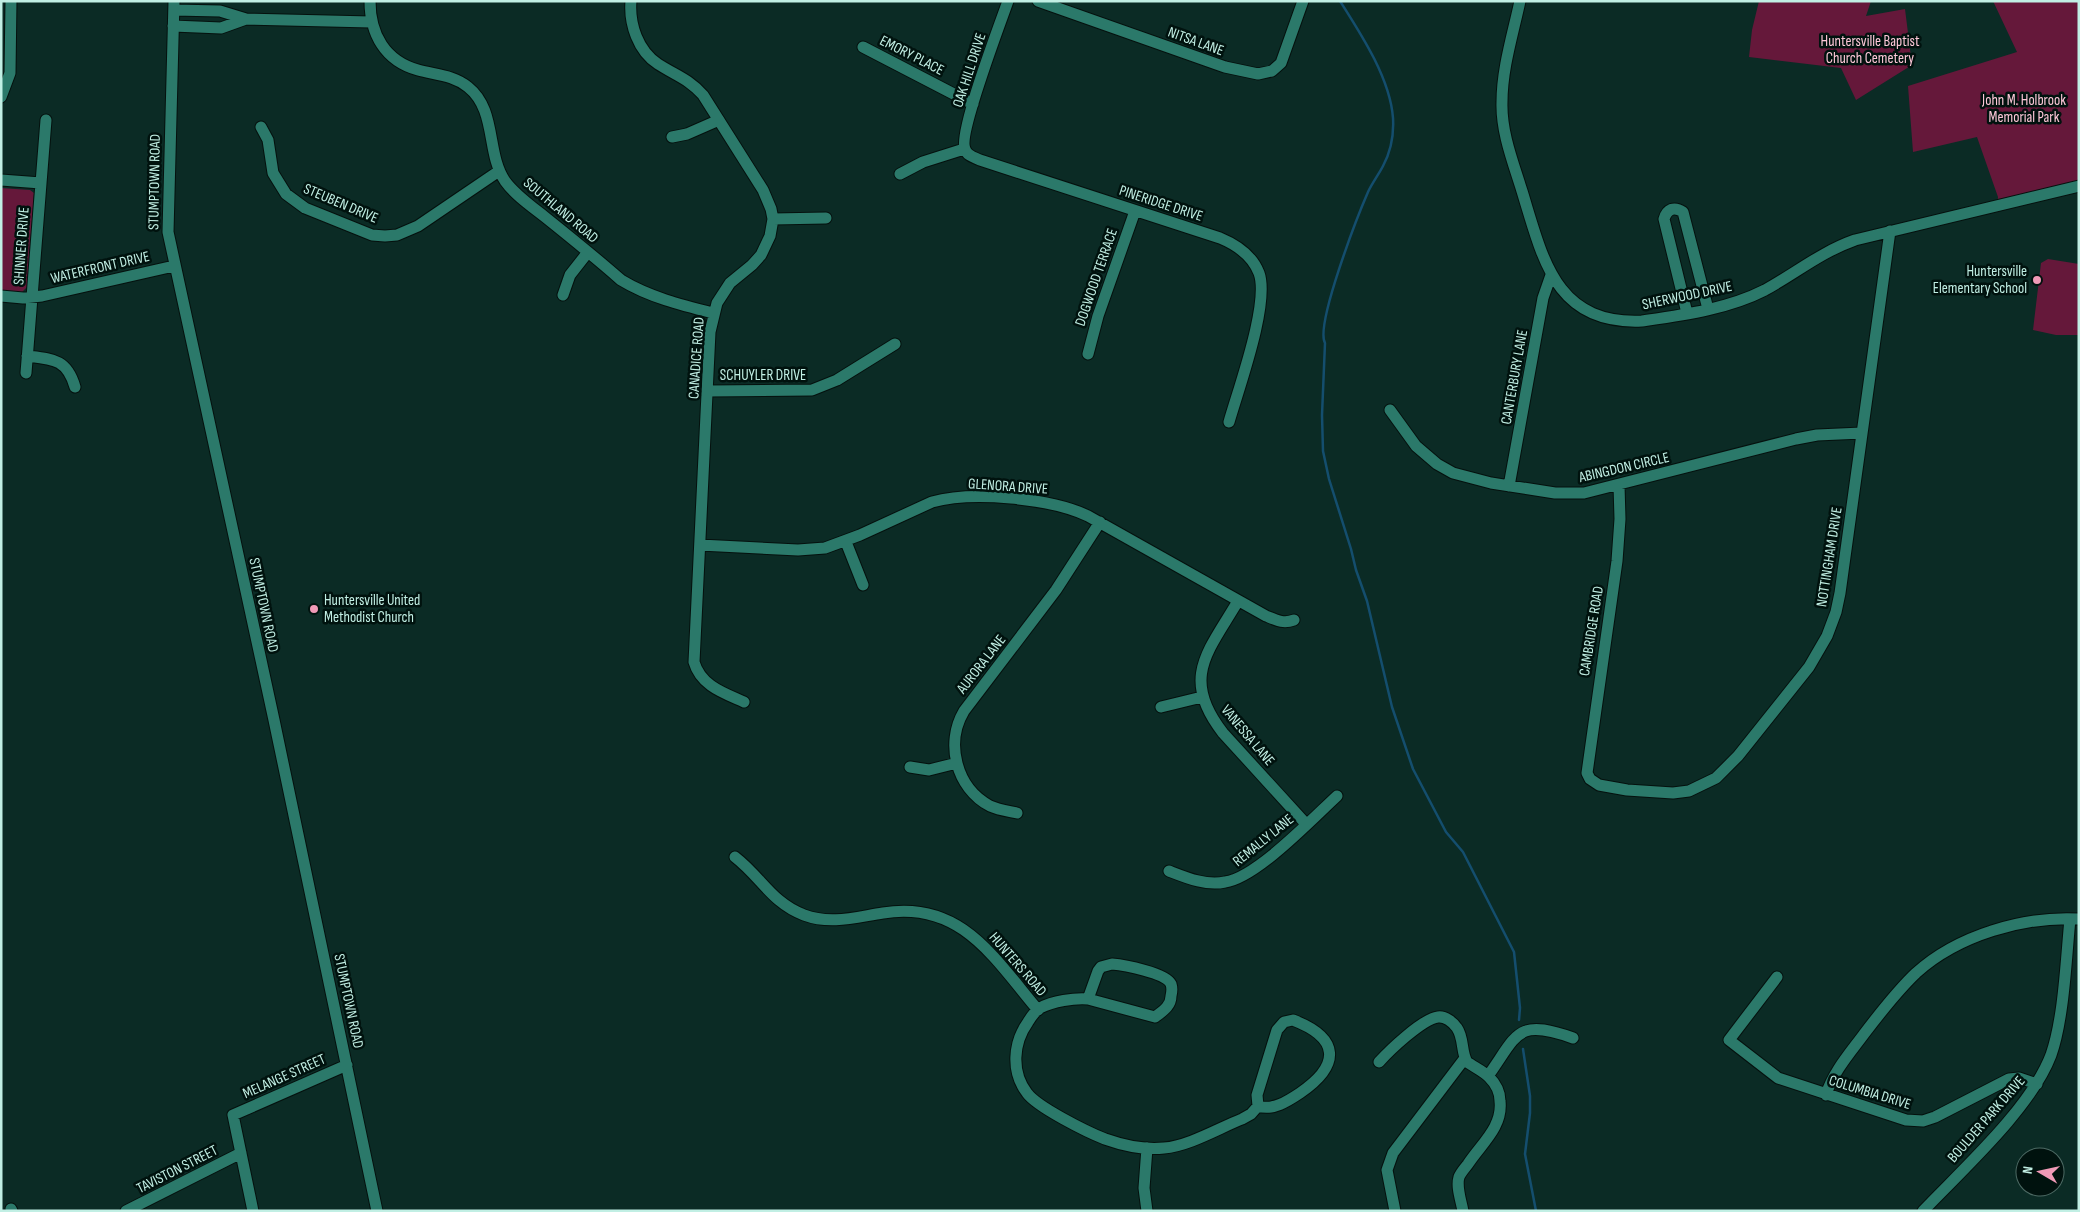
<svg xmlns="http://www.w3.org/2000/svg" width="2080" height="1212" font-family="'Sofia Sans Condensed',sans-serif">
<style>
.green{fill:#65183a}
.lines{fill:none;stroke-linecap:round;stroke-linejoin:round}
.stream{stroke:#144e6e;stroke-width:2.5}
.minor-casing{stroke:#05110e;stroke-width:13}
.minor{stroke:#2b796a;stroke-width:11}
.poi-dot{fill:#f09ab7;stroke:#00120e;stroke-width:2}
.labels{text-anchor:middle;stroke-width:5;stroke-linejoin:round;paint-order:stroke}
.street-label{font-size:15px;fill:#c1efe4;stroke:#00120e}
.park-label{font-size:15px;fill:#fec8d9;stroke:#00120e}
.poi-label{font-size:15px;fill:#c1efe4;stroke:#00120e;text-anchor:end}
</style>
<rect width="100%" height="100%" fill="#0b2b25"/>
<path class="green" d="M1759,1H1871L1866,16L1905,9L1912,65L1856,100L1841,68L1749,57L1752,30Z
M1993,1H2079V186L1997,206L1998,197L1977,137L1913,152L1908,86L2017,52Z
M1,188L30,190L34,193L27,287L22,292L1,291Z
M2048,259L2079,264V335H2056L2033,330L2041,263Z"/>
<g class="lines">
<path class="stream" d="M1340,1C1361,34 1390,78 1393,118C1394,135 1391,151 1383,166C1379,174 1372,183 1368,192C1358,215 1315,325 1325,343L1322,415L1323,451L1329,479L1351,549L1356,570L1367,601L1392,707L1413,769L1446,832L1463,852L1514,952L1520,1008L1519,1020
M1523,1049L1530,1096V1113L1525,1154L1536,1211"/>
<g class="minor-casing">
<path id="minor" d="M174,1L168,232L274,720L377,1211
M370,1C370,34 385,61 418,70C436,75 453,75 468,87C497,110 486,153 505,181C515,195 531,206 545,217C570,237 596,258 621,280C649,297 681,305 713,313
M631,1C629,24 638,51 658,64C675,75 689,79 703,95L763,190L771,209L773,219L770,236L761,255L752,265L730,283L717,303L710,332L694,662C701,686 724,693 744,702
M1008,1C1000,24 958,134 965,149C967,156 974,157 980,160L1220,238C1237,245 1252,255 1259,273C1270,303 1238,390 1229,422
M1038,1L1225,67L1258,74L1272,71L1281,63L1303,1
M1520,1C1513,34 1502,68 1502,102C1501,132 1513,162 1522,191C1543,259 1555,325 1642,321C1683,315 1728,309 1765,290C1796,273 1821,252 1855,240L2079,186
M174,10L220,11L246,19L371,22
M173,26L221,28L246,19
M863,47L973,104
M1,97L10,73L11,1
M261,127L268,140L273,173L286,194L305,208L372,235L385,236L397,235L418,226L499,171
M672,137L687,134L719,120
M900,174L923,162L964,149
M1,180L41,183
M773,219L826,218
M563,295L570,275L588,252
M1,296L23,298L42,296L174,266
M1687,313L1664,219C1667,209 1674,206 1683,212L1708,309
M1088,354L1098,316L1135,211
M27,356C53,359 67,359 75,387
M26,373L46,120
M708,391L812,390L837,380L895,344
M1390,410L1416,446L1437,464L1453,473L1491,483L1555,493H1584L1796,439L1817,435L1862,433
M1619,485L1620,519L1617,561L1587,773L1590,779L1599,785L1627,790L1673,793L1689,791L1716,778L1738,756L1809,667L1827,636L1836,612L1840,593L1890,231
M1509,486L1543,298L1551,275
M846,542L863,585
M700,545L798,550L825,548L860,535L932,502C972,491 1050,498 1088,516L1266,616C1276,620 1283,624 1294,620
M1238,601C1208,652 1180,678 1223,733L1306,824
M1161,707L1202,697
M910,767L929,770L957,763
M1017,813C1008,811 999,810 990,806C956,788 945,743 964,711L1056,590L1100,522
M735,857C761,877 772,903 804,915C831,925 856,917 883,913C961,900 994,958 1038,1010
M1169,871C1187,878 1206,886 1225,882C1256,878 1312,819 1337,796
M1112,964C1124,965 1166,973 1171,984C1172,987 1172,992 1171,996C1171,1006 1163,1011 1155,1017L1088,999L1098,971L1101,967Z
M1777,977L1729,1040L1778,1078L1906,1120L1923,1121L1935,1117L2009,1079L2019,1078L2037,1084
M1088,999C1074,998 1053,1001 1040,1008C1035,1011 1031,1017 1028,1022C1013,1043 1011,1072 1027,1093C1037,1107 1087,1132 1105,1139C1122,1145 1145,1150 1164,1148C1189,1146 1219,1128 1242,1119L1251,1114L1258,1106
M1293,1020C1340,1038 1341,1065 1300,1093C1288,1101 1273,1111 1258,1106L1257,1095L1277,1030L1284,1022Z
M1379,1062C1389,1051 1422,1019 1438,1017C1445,1016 1453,1022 1457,1028C1464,1038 1461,1052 1467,1062C1474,1067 1483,1071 1489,1077C1496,1084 1500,1092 1500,1101C1503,1127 1481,1144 1468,1164C1465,1168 1461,1172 1459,1177C1456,1187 1461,1200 1463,1211
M1488,1076C1518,1034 1516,1018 1573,1038
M1826,1095C1833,1072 1850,1053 1864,1034C1880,1013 1897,991 1916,973C1958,935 2024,916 2079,919
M1147,1148L1144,1188L1147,1211
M11,1209L12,1211
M126,1211L241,1153
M253,1211L233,1115L347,1065
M1395,1211L1387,1170L1393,1153L1465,1058
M1923,1211C1963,1169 2031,1108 2051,1055C2064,1018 2066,959 2070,919"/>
</g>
<use href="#minor" class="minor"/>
</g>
<g class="poi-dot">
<circle cx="2037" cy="280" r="5"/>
<circle cx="314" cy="609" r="5"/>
</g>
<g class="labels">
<g class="street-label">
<text transform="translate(1196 41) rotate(20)" y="5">NITSA LANE</text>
<text transform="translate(912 55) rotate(27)" y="5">EMORY PLACE</text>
<text transform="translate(969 70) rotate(-72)" y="5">OAK HILL DRIVE</text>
<text transform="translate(154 182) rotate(-89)" y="5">STUMPTOWN ROAD</text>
<text transform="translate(341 203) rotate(23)" y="5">STEUBEN DRIVE</text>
<text transform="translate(1161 203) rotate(18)" y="5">PINERIDGE DRIVE</text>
<text transform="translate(561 210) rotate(40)" y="5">SOUTHLAND ROAD</text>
<text transform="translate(21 246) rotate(-86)" y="5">SHINNER DRIVE</text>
<text transform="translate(100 267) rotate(-13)" y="5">WATERFRONT DRIVE</text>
<text transform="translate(1096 277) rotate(-71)" y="5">DOGWOOD TERRACE</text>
<text transform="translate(1687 295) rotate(-12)" y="5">SHERWOOD DRIVE</text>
<text transform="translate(696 358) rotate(-86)" y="5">CANADICE ROAD</text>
<text x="763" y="380">SCHUYLER DRIVE</text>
<text transform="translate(1514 377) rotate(-80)" y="5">CANTERBURY LANE</text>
<text transform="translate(1624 467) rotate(-13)" y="5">ABINGDON CIRCLE</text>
<text transform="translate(1008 486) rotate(4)" y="5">GLENORA DRIVE</text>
<text transform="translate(1829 557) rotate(-81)" y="5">NOTTINGHAM DRIVE</text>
<text transform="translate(264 605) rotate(78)" y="5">STUMPTOWN ROAD</text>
<text transform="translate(1591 631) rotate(-81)" y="5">CAMBRIDGE ROAD</text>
<text transform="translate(981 664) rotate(-52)" y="5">AURORA LANE</text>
<text transform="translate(1248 735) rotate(50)" y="5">VANESSA LANE</text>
<text transform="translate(1263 840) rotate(-39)" y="5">REMALLY LANE</text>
<text transform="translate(1018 964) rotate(49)" y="5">HUNTERS ROAD</text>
<text transform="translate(349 1001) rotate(78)" y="5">STUMPTOWN ROAD</text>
<text transform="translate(284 1076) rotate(-24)" y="5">MELANGE STREET</text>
<text transform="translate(1870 1092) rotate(17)" y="5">COLUMBIA DRIVE</text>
<text transform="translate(1986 1119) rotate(-49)" y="5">BOULDER PARK DRIVE</text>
<text transform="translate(177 1169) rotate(-27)" y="5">TAVISTON STREET</text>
</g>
<g class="park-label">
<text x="1870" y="46">Huntersville Baptist<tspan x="1870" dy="17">Church Cemetery</tspan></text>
<text x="2024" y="105">John M. Holbrook<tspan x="2024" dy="17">Memorial Park</tspan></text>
</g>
<g class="poi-label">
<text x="2027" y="276">Huntersville<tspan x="2027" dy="17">Elementary School</tspan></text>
<text x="324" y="605" text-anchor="start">Huntersville United<tspan x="324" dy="17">Methodist Church</tspan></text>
</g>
</g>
<rect width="2080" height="1212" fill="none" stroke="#c1efe4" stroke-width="5"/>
<g transform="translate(2040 1172) rotate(279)"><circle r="24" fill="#00120e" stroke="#4d6a64"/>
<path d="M0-4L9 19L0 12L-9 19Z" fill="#f09ab7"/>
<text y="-8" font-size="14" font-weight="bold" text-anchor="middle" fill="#c1efe4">N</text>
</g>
</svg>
